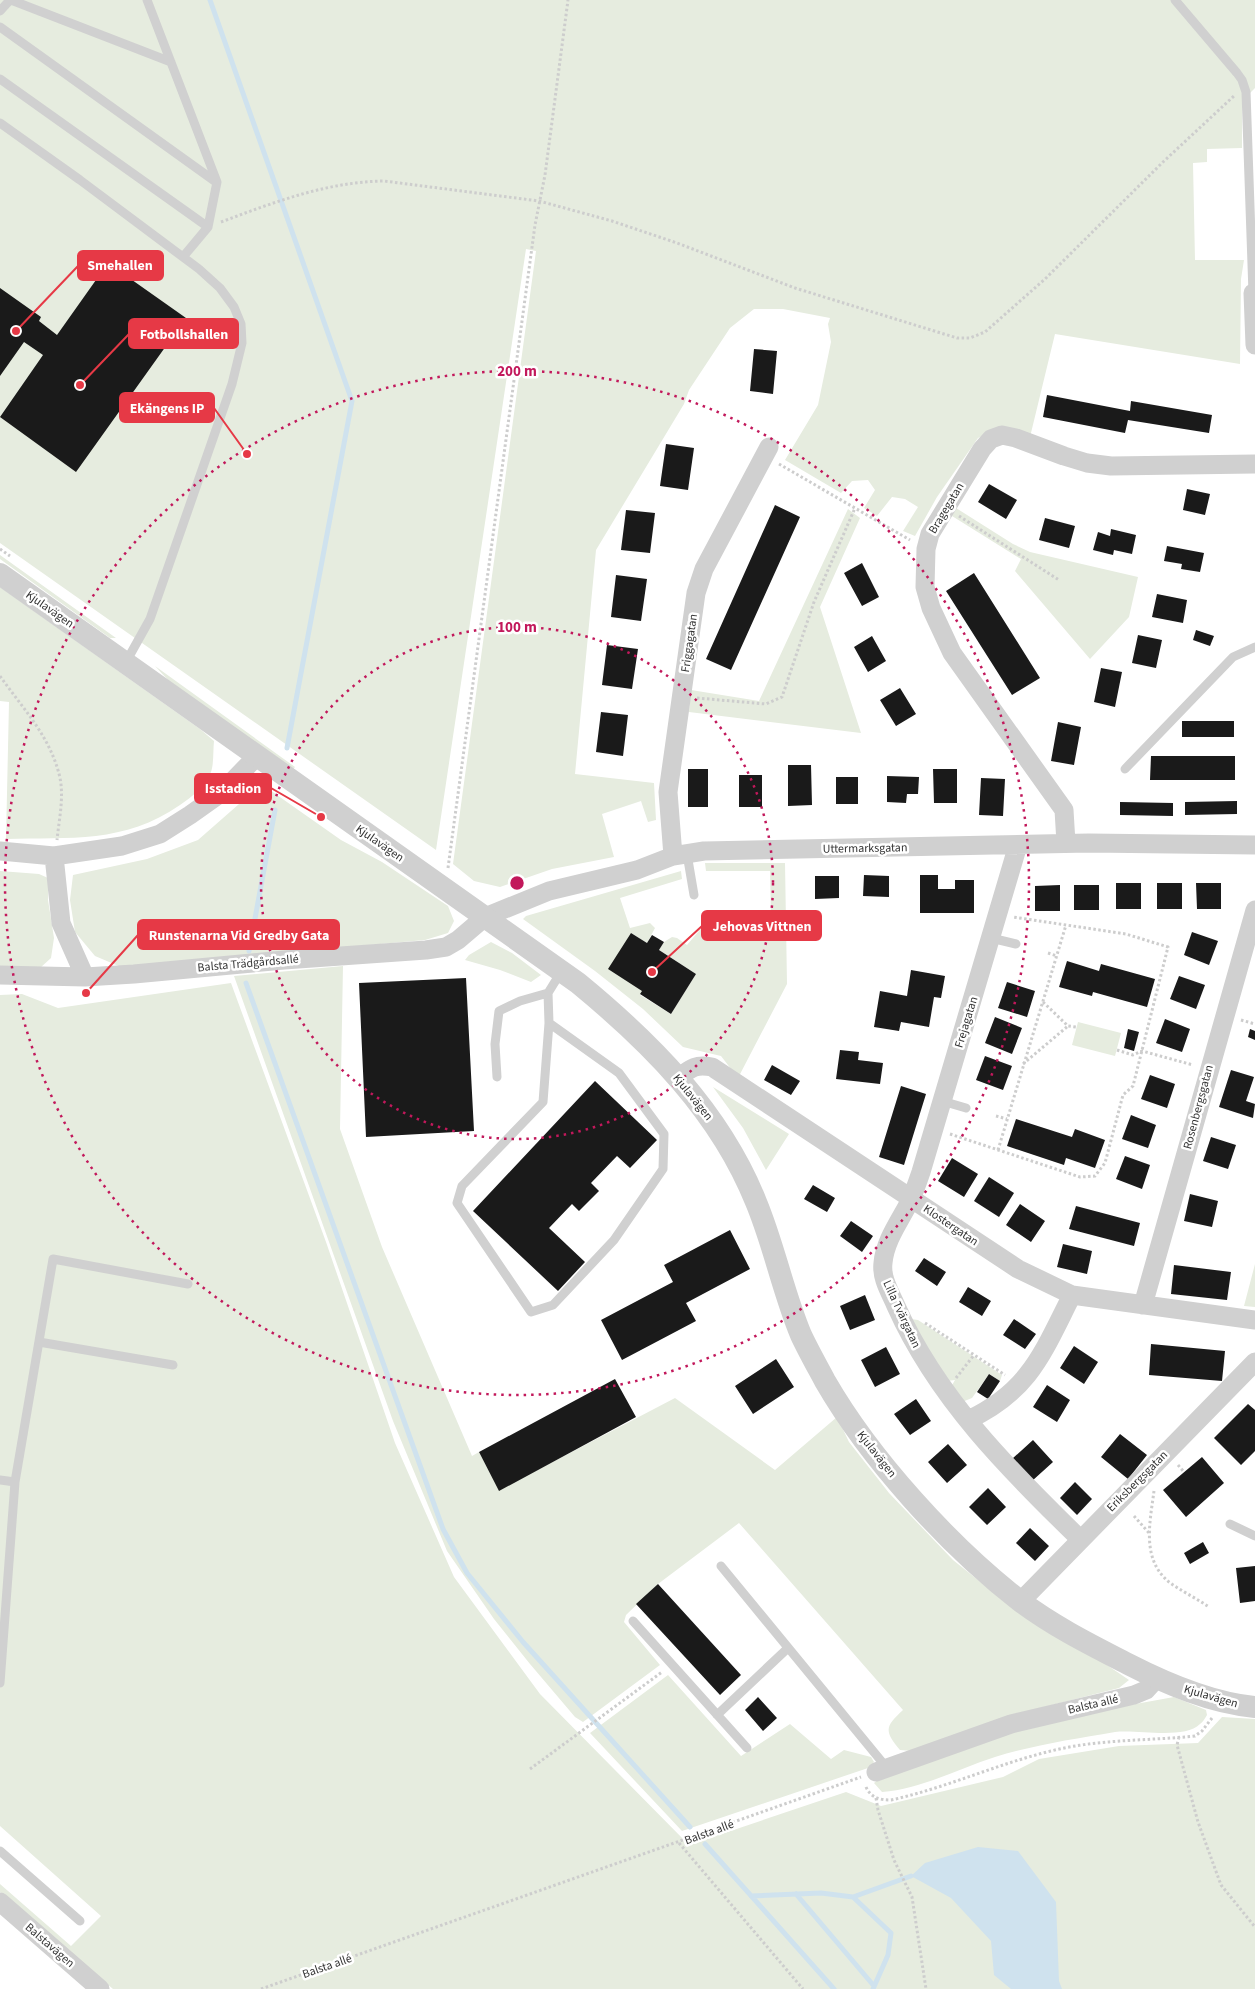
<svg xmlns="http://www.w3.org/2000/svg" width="1255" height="1989" font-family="'Source Sans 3',sans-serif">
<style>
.green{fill:#e6ecdf}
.water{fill:#cfe2ee}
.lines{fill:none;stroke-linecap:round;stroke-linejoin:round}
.stream{stroke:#cfe2ee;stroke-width:5}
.building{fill:#1a1a1a}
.path{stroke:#cdcdcd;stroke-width:3;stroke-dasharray:2.5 2.5;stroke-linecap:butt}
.service{stroke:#d0d0d0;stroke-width:9}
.minor{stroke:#d0d0d0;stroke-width:19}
.tertiary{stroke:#d0d0d0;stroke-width:22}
.ring{fill:none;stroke:#c2185b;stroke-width:2.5;stroke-dasharray:2.5 5}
.labels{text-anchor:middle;stroke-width:5;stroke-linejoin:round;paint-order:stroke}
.street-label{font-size:12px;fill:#333;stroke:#fff}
.centre{fill:#c2185b;stroke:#fff;stroke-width:2.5}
.ring-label{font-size:15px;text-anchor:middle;font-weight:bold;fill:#c2185b;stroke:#fff;stroke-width:5;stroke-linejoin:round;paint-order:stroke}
.leader{fill:none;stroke:#e63946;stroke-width:2}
.callout-dot{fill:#e63946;stroke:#fff;stroke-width:2}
.callout{fill:#e63946;stroke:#e63946;stroke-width:2}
.callout-label{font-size:14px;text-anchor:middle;font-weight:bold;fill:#fff}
</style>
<rect width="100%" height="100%" fill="#fff"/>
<path class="green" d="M0,0H1255V88L1242,101V148L1207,149V162L1193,163L1195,260H1244L1241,279L1240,364L1055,334L1030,437L1004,426L978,438L937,497L915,536L903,531L918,507L905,499L892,497L877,516L864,508L875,490L868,480L852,481L841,493L785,460L818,405L831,342L828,324L830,318L783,309H754L730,328L689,390L684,404L596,550L575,774L654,783L656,820L648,822L641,801L602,814L614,857L552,869L500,887L474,881L453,864L536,251L526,249L436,850L0,543Z
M956,508L1013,544L1030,552L1138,577L1129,617L1090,659L1015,571L1021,559L952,516Z
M848,509L860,518L820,607L861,733L689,712L691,690L759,701Z
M0,555L116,638H110L0,559Z
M0,587L200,729L214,741C213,750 214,763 211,772C205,786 192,797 180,805C124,844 70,837 6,839L9,702L0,701Z
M155,666L295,767L291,772L168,680Z
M267,788L341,840L382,862L448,906L454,921L448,933L425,940L121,967L95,956L75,932L70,900L73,875L147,859L198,840L255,790Z
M705,863H785L787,984L738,1078L721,1056L683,1047L643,1009L595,971L523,919L526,916L681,871L682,879L620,898L630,928L650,923L655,928L647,943L631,933L642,991L640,995L671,1014L696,974L659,950L664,942L672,937L677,938L687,945L710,918H771L770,871H706Z
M0,871L39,874L48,878V900L54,938L51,958L40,968L0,970Z
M491,942L512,953L541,975L531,982L500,970L465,960L469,955Z
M343,966L340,1129L382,1247L472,1456L479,1452L499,1490L675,1398L775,1470L837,1417L849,1442L889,1493L953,1560L1023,1616L1104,1663L1129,1680L1119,1688L1044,1707L912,1751L900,1750C883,1730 886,1726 903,1710L739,1523L658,1584L626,1615L624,1622L660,1665L583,1722L575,1717L530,1664L494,1619L447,1551L393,1421L234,976Z
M231,983L326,1242L395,1443L454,1577L540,1694L689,1845L846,1792L881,1806L1003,1777L1039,1759L1119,1746L1198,1743L1222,1717L1255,1719V1989H113L0,1892V1884L71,1946L101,1916L0,1826V995L22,994L58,1008Z
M1078,1022L1121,1033L1115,1056L1072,1045Z
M713,1087L789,1134L766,1170L743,1128Z
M1255,1264V1307L1244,1306Z
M911,1319L918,1320L1002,1375L1000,1381L989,1374L972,1398L962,1402L951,1387L955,1380L947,1381Z
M668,1675L741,1756L790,1724L831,1759L844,1750L871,1757L874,1762L868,1768L682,1831L590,1733Z
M1174,1697L1206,1710L1207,1715C1205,1718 1203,1722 1200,1724C1184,1740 1137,1729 1115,1732C1074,1739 1034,1745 995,1757C958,1769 921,1789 882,1792L874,1783L880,1778L1016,1731L1119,1707Z"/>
<path class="water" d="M978,1847L1018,1851L1056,1902L1059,1981L1062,1989H1011L994,1975L991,1941L951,1898L911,1876L925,1863Z"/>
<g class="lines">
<path class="stream" d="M210,0L352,401L287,748
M249,951L275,810
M246,983L443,1529L467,1573L523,1642L690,1827
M705,1844L834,1989
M796,1894L874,1986
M751,1896L821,1893L853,1897L891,1933L888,1955L873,1989
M853,1897L911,1876"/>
</g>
<path class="building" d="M108,263L186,318L76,472L0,417L43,355L24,342L0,376V288L41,317L39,321L57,335Z
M754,349L777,351L773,394L750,391Z
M1047,395L1130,411L1131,401L1212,415L1209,433L1128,420L1125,433L1043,417Z
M666,444L694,448L688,490L660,486Z
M989,484L1017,500L1006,519L978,502Z
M1187,489L1210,494L1205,515L1183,510Z
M775,505L800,517L731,670L706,659Z
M626,510L655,513L650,553L621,550Z
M1045,518L1075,526L1069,548L1039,540Z
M1111,529L1136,535L1132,554L1114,550L1113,555L1093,550L1098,532L1110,536Z
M1167,546L1204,553L1200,572L1181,569L1182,564L1164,561Z
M862,563L879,597L862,606L844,573Z
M974,573L1040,678L1012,695L946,591Z
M616,575L647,579L641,621L611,617Z
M1157,594L1187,600L1183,623L1152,617Z
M1196,630L1214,636L1210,646L1193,640Z
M1138,635L1162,640L1156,668L1132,663Z
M872,636L886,661L868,672L854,647Z
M607,645L638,649L632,689L602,685Z
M1101,668L1122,672L1115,707L1094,702Z
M900,688L916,714L896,726L880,700Z
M601,712L628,715L623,756L596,752Z
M1182,721H1234V737H1182Z
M1058,722L1081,727L1074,765L1051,761Z
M1151,756H1235V780H1150Z
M788,765H811L812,805L788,806Z
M688,769H708V807H688Z
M933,769H957V803H934Z
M739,775H762V807H739Z
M887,776L919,777L918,794H907L906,803L887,802Z
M836,777H858V804H836Z
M981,778L1005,779L1003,816L979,815Z
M1237,801V814L1185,815V802Z
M1120,802L1173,803V816L1120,815Z
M864,875L889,876V897L863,896Z
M920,875H938V889H955V880H974V913H920Z
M815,876H839V898L815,899Z
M1116,883H1141V909H1116Z
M1157,883H1182V909H1157Z
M1196,883H1221V909H1197Z
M1060,885V911H1035V886Z
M1074,885H1099V910H1074Z
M1192,932L1218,941L1209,965L1184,955Z
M631,933L647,943L652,935L664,942L659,950L696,974L671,1014L640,994L642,991L608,969Z
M1067,961L1099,971L1101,964L1155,979L1147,1007L1093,992L1092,996L1059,987Z
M911,970L945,976L941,998L934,997L929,1027L901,1022L899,1031L874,1027L880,991L907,996Z
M1179,976L1205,985L1196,1009L1170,999Z
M466,978L474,1131L366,1137L359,983Z
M1007,982L1035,991L1027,1017L998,1008Z
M995,1017L1022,1028L1012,1054L985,1043Z
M1165,1019L1190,1029L1182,1052L1156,1043Z
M1128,1029L1139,1032L1134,1051L1124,1048Z
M1250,1029L1255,1031V1040L1248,1037Z
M840,1050L859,1052L858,1060L883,1063L880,1084L836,1079Z
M985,1056L1012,1066L1003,1090L976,1080Z
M772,1065L800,1081L791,1095L764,1080Z
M1231,1070L1254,1077L1246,1101L1255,1104L1253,1118L1219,1107Z
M1150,1075L1175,1084L1167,1108L1141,1099Z
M595,1081L657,1140L630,1168L617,1156L591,1183L599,1191L579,1211L572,1204L549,1228L585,1262L558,1291L473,1211Z
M901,1086L926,1094L904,1165L879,1157Z
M1131,1115L1156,1125L1148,1148L1122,1139Z
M1016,1119L1072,1137L1075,1129L1105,1140L1095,1168L1066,1158L1064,1165L1007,1146Z
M1211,1137L1236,1145L1228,1169L1203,1161Z
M1125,1156L1150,1165L1142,1189L1116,1179Z
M952,1158L978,1174L964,1197L938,1181Z
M989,1177L1014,1193L999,1217L974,1201Z
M813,1185L835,1198L827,1212L804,1199Z
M1190,1194L1218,1201L1212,1227L1184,1221Z
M1020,1204L1045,1221L1031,1242L1006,1225Z
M1076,1206L1140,1223L1134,1246L1069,1229Z
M851,1221L873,1236L862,1252L840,1236Z
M730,1230L750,1269L686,1303L696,1321L622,1360L601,1320L673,1282L664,1265Z
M1063,1244L1092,1251L1087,1274L1057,1267Z
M924,1258L946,1272L937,1286L915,1271Z
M1174,1265L1231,1272L1227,1300L1171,1294Z
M968,1287L991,1301L982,1316L959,1302Z
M865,1295L875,1320L850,1330L840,1306Z
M1014,1319L1036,1334L1025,1349L1003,1335Z
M1151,1344L1225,1351L1222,1381L1149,1375Z
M1074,1346L1098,1362L1084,1384L1060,1368Z
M886,1347L900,1374L875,1387L861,1360Z
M776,1359L794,1387L753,1414L735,1386Z
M989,1374L1000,1381L988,1399L977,1392Z
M615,1379L636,1417L499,1491L479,1452Z
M1047,1385L1070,1400L1057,1422L1033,1407Z
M916,1399L931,1421L910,1435L894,1414Z
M1248,1404L1255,1410V1451L1241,1465L1214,1438Z
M1120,1434L1147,1455L1128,1479L1101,1457Z
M1033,1440L1053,1462L1032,1481L1012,1459Z
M948,1444L967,1465L947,1483L928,1462Z
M1202,1457L1224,1483L1186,1517L1163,1490Z
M1075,1482L1092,1499L1077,1515L1060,1498Z
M988,1488L1006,1507L987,1525L969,1507Z
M1030,1528L1049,1546L1035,1561L1016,1543Z
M1203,1542L1209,1553L1190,1564L1184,1553Z
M1255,1566V1601L1240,1603L1236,1568Z
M658,1584L741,1675L720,1695L636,1604Z
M758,1697L777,1718L763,1731L745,1710Z"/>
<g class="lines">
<path class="path" d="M221,222C275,202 326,182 384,181L539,201L612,221L677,243L795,288L957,338H970L985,332L1045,279L1163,162L1235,95
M779,464L910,540
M959,516L1059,580
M0,549L10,556
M0,676C23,709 51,737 60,778C64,798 59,820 57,840
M697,698L766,704L782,697L814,602L855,508
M448,868L535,225L545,175L568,0
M1048,953L1057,956
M1043,1002L1068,1026L1076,1027
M1241,1020L1255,1024
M1117,1050L1133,1055L1142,1051L1193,1065
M1023,1064L1068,1026
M996,1116L1007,1119
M950,1134L1080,1177L1095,1176L1105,1163L1123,1095L1133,1086L1168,947L1126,934L1013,917
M998,1150L1066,925
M925,1323L1005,1375
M956,1378L974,1355
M1178,1465L1184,1472
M1154,1491C1150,1522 1141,1559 1169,1582C1181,1591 1196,1598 1209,1607
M1134,1516L1149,1533
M1179,1737L1177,1745L1198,1822L1221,1885L1255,1927
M530,1769L662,1672
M866,1787C871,1798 880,1800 891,1800C946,1788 997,1764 1051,1751C1098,1739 1147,1741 1195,1736L1202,1731L1212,1718
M876,1798L878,1810L894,1860L912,1897L926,1989
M679,1843L803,1989
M261,1989L861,1777"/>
<path class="service" d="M11,0L171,62
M147,0L217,182L208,227L183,257
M1175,0L1237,73L1242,80L1246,92L1253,293
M0,11L10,0
M0,27L216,182
M0,79L208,227
M0,123L80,180L199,269L220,288L234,307L241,324L242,343L232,384L150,619L126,662
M1125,769L1233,657L1255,647
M687,854L694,895
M991,938L1016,944
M548,993L549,1023L543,1102L462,1186L457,1203L531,1312L553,1305L614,1240L663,1169L664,1134L619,1073L549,1023
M497,1077L495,1044L499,1011L520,1001L548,993L561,972
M942,1101L966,1108
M39,1342L173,1365
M0,1480L15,1482
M1230,1524L1255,1536
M721,1566L887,1768
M633,1621L747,1748
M0,1683L15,1482L53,1259L188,1284
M717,1715L788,1648
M0,1851L80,1921"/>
<path class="minor" d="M1255,293H1253L1255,345
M1066,843L1064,810L952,653L931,608L925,587L926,549L930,534L982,449L991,439L1002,435L1016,438L1064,456L1087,463L1111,466L1255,464
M1018,845L921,1172C918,1181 915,1189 912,1197C902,1218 885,1239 883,1263C881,1278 890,1292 896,1306C937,1398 1009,1470 1080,1539
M0,851L54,856L122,846L160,834L190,815L221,793L257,756
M54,856L61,923L85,977
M673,856L668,792L696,593L704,569L769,447
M0,975L85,977L134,974L284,960L426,950L446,947L458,940L485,917L549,891L637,870L673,856L704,851L1089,843L1255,845
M678,1078C691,1068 695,1064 712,1067L1018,1269L1072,1295L1255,1320
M1143,1305L1255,910
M968,1420C1030,1391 1043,1352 1072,1295
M1021,1601L1255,1362
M876,1772L1011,1724L1134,1695L1146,1690L1156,1679
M0,1902L100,1989"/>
<path class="tertiary" d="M0,574L578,983C651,1043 720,1112 756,1202C774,1245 783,1292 801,1335C808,1350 817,1366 825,1381C870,1459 949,1546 1020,1601C1053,1626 1091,1645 1128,1664C1167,1684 1211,1703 1255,1707"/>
</g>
<g class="ring">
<circle cx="517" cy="883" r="256"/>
<circle cx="517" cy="883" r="512"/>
</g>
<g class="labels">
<g class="street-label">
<text transform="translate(946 508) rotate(-59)" y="4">Bragegatan</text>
<text transform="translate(50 609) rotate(35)" y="4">Kjulavägen</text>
<text transform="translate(689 643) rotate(-82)" y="4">Friggagatan</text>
<text transform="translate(380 843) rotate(35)" y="4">Kjulavägen</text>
<text transform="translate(865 848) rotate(-1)" y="4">Uttermarksgatan</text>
<text transform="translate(248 963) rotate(-5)" y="4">Balsta Trädgårdsallé</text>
<text transform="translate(966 1022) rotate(-73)" y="4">Frejagatan</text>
<text transform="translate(693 1097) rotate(51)" y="4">Kjulavägen</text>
<text transform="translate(1198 1107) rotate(-75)" y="4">Rosenbergsgatan</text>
<text transform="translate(951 1225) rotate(34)" y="4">Klostergatan</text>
<text transform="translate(902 1314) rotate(65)" y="4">Lilla Tvärgatan</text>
<text transform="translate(877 1454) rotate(52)" y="4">Kjulavägen</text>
<text transform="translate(1137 1481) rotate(-45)" y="4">Eriksbergsgatan</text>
<text transform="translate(1211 1696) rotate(16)" y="4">Kjulavägen</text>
<text transform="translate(1093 1704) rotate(-13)" y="4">Balsta allé</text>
<text transform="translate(709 1832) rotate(-20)" y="4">Balsta allé</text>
<text transform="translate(50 1945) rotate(41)" y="4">Balstavägen</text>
<text transform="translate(327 1966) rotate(-19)" y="4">Balsta allé</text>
</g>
</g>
<circle cx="517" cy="883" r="8" class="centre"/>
<g class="ring-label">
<text x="517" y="376">200 m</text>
<text x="517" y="632">100 m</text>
</g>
<path class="leader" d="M16 331L78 266M80 385L129 334M247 454L214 408M321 817L271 788M652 972L702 926M86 993L138 935"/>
<g class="callout-dot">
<circle cx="16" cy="331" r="5"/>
<circle cx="80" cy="385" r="5"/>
<circle cx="247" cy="454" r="5"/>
<circle cx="321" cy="817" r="5"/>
<circle cx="652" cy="972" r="5"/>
<circle cx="86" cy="993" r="5"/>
</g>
<g class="callout">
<rect x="78" y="251" width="85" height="29" rx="5"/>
<rect x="129" y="319" width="109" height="29" rx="5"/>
<rect x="120" y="393" width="94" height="29" rx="5"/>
<rect x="195" y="774" width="76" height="29" rx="5"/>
<rect x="702" y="911" width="119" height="29" rx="5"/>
<rect x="138" y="920" width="201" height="29" rx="5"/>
</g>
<g class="callout-label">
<text x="120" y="270">Smehallen</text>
<text x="184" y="339">Fotbollshallen</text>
<text x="167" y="413">Ekängens IP</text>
<text x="233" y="793">Isstadion</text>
<text x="762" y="931">Jehovas Vittnen</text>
<text x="239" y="940">Runstenarna Vid Gredby Gata</text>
</g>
</svg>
